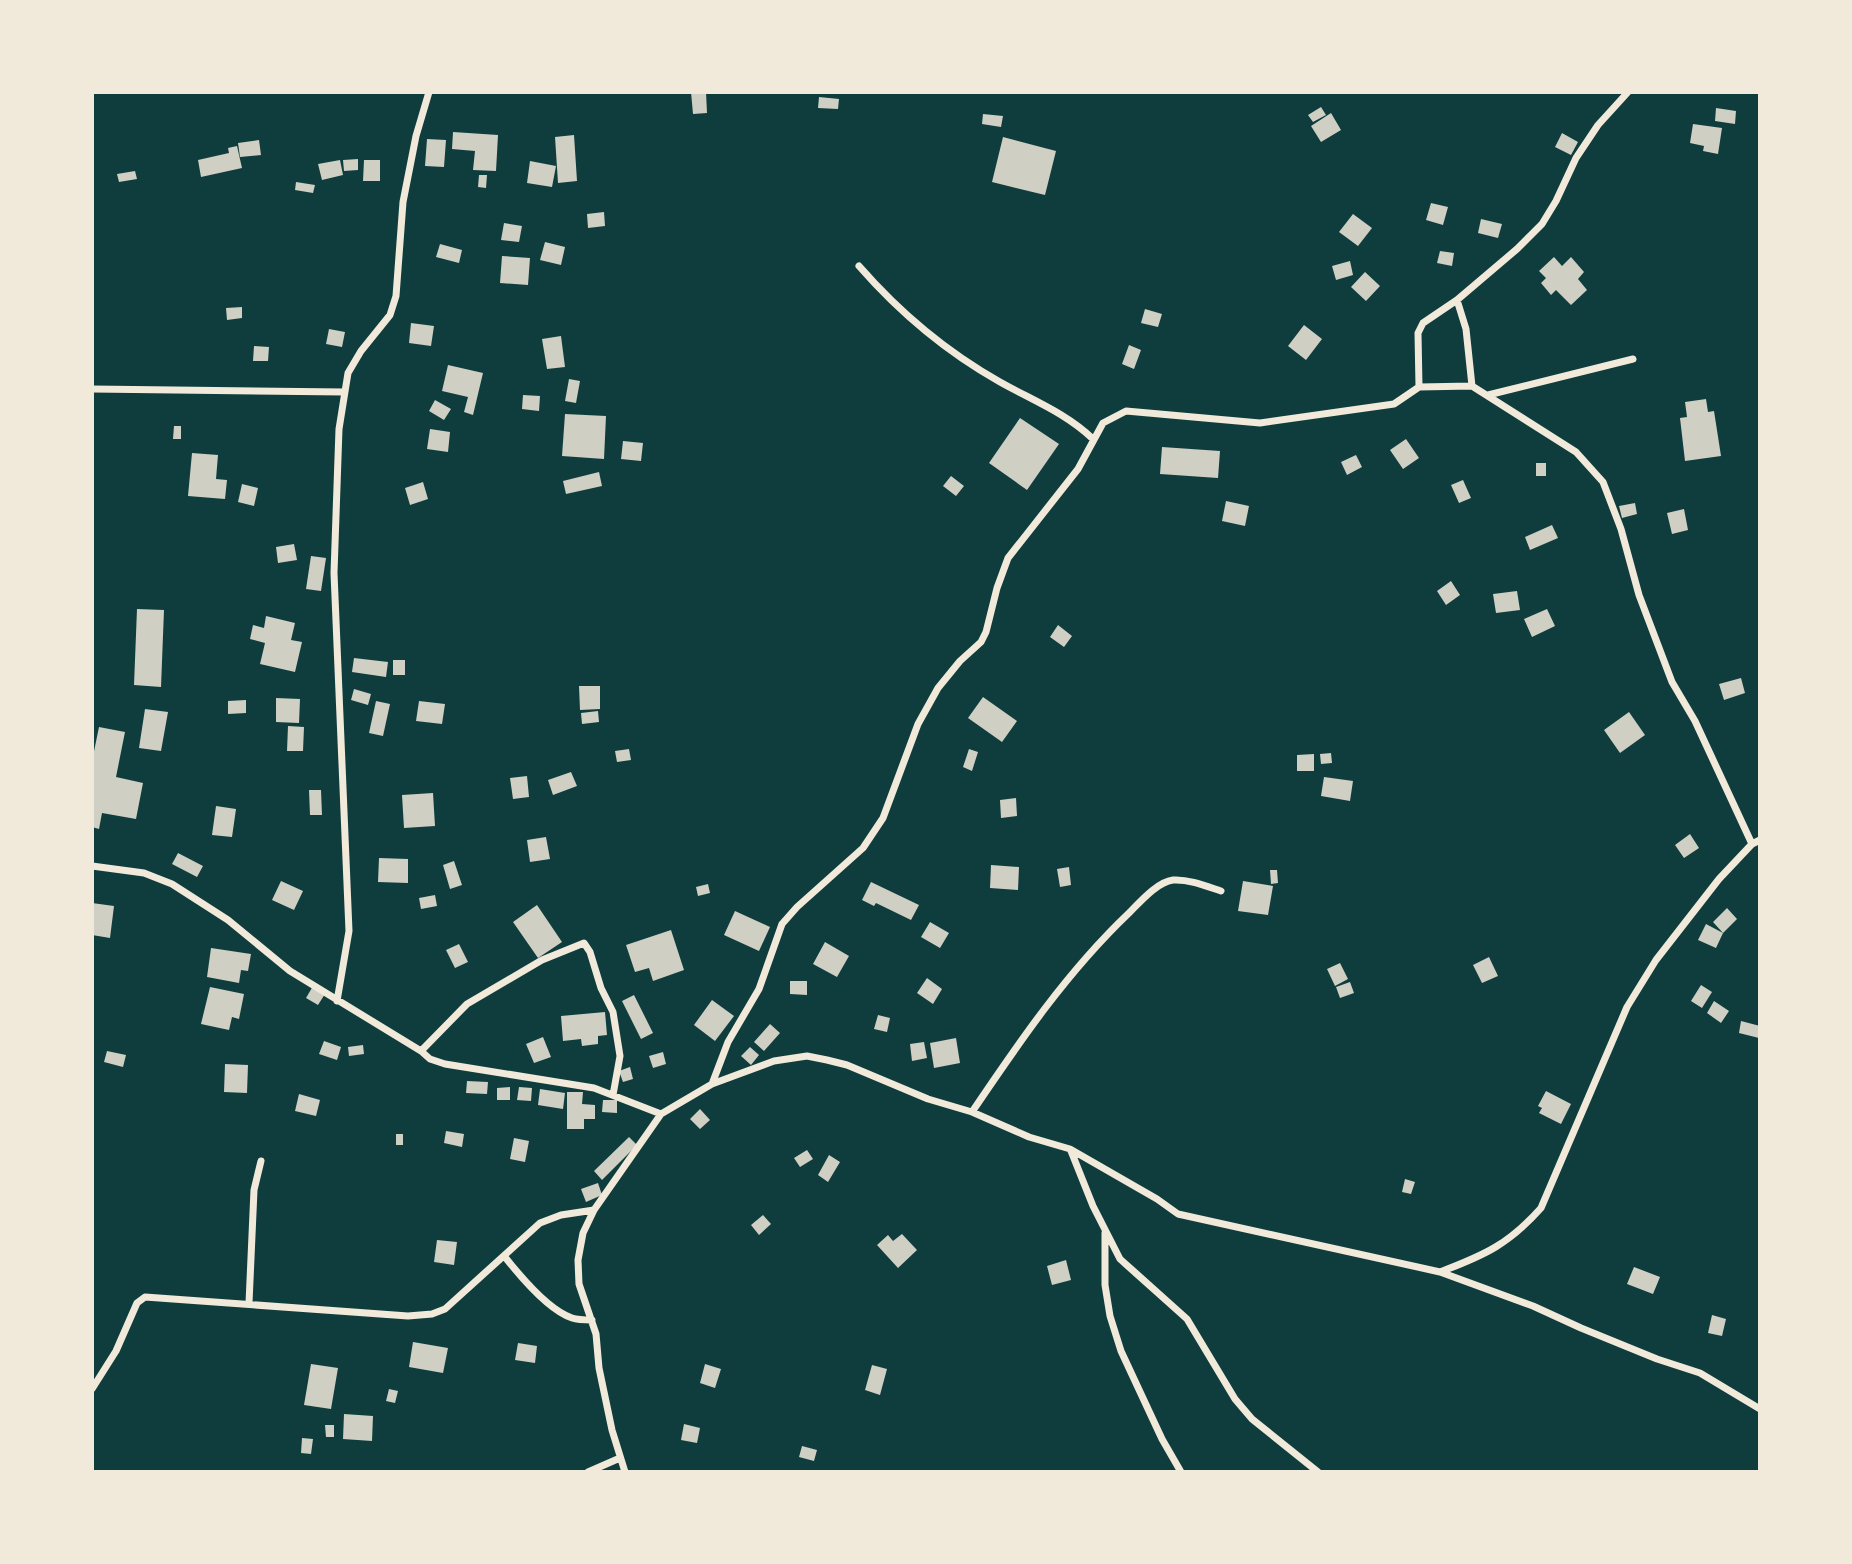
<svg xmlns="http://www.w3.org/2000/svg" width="1852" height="1564" font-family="'Work Sans',sans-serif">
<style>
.building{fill:#cfcfc3}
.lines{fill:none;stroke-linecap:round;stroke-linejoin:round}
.minor{stroke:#f1e9da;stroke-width:7}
</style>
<rect width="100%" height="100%" fill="#0f3d3e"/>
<path class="building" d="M691,92H706L707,113L693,114Z
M819,97L839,99L838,109L818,108Z
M1321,107L1326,115L1313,122L1308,115Z
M1716,108L1736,111L1735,124L1715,121Z
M1331,113L1341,130L1321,142L1311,126Z
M983,114L1003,116L1001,127L982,124Z
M1693,124L1722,128L1718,154L1703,151L1704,146L1690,143Z
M453,132L498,135L496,171L473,170L475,151L452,149Z
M1562,133L1578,142L1571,155L1555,147Z
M574,135L577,181L558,183L555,137Z
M1003,137L1056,151L1045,195L992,182Z
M427,139L446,140L444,167L425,166Z
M259,140L261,155L240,157L238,143Z
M237,146L242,168L201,177L198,160L229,153L228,148Z
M358,159V170L344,171L343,160Z
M340,160L343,175L322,180L318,164Z
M364,160H380V181H363Z
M530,161L556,166L552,187L527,183Z
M135,171L137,179L119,182L117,174Z
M479,175H487L486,188L478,187Z
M296,182L315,185L313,193L295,190Z
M1431,203L1448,207L1443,225L1426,220Z
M604,212L605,226L588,228L587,214Z
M1353,214L1372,228L1358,246L1339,232Z
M1481,219L1502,224L1498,238L1478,233Z
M504,223L522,226L519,242L501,240Z
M545,242L565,247L561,265L540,260Z
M440,244L462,250L459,263L436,257Z
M1440,251L1454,253L1452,266L1437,263Z
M502,256L530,258L528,285L500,283Z
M1554,257L1562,266L1571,257L1584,272L1578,279L1587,290L1571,305L1556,290L1551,295L1541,283L1546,278L1539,271Z
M1350,261L1353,275L1336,280L1332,266Z
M1365,272L1380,286L1366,301L1351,287Z
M242,307V318L227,320L226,308Z
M1145,309L1162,314L1158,327L1141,323Z
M411,323L434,326L431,346L409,343Z
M1304,325L1322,339L1306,360L1288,346Z
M329,329L345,332L342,347L326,344Z
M561,336L565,367L547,369L542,339Z
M1129,345L1141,350L1134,369L1122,364Z
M254,346L269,347L268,361H253Z
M448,365L483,373L473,415L464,412L468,397L442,391Z
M569,379L580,381L576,403L565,401Z
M523,395L540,396L539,411L522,409Z
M1706,399L1708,412L1714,411L1721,456L1685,461L1680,418L1687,417L1685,402Z
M435,400L451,409L444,420L429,411Z
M565,414L606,416L604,459L562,456Z
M1020,418L1059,444L1027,490L989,463Z
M174,426H181V439H173Z
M430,429L450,432L448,452L427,449Z
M1406,439L1419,458L1403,469L1390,450Z
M623,441L643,443L641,461L621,459Z
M1162,447L1220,451L1218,478L1160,474Z
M192,453L218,455L216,479L227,480L225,499L188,496Z
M1356,455L1362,467L1347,475L1341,462Z
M1536,463H1546V476H1536Z
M599,472L602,486L566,494L563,481Z
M951,476L964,486L956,496L943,486Z
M1463,480L1471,498L1459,503L1451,485Z
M423,482L428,499L410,505L405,488Z
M242,484L258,488L254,506L238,502Z
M1226,501L1249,506L1245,526L1222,521Z
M1635,503L1637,514L1622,518L1619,506Z
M1684,509L1688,530L1672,534L1667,513Z
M1552,525L1558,538L1530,550L1525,537Z
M294,544L297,560L278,563L276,547Z
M311,556L326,558L321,591L306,589Z
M1451,581L1460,595L1446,605L1437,591Z
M1517,591L1520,610L1496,613L1493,594Z
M137,609L164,610L161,687L134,685Z
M1547,609L1555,626L1532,637L1524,619Z
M266,616L295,623L291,640L302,642L295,672L260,664L265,643L250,639L253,625L264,628Z
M1058,625L1072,636L1064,647L1050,637Z
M354,658L388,662L386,677L352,672Z
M393,660H405V675H393Z
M1741,678L1745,693L1724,700L1719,684Z
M579,686H600V709L580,710Z
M354,689L371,694L368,705L351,700Z
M983,697L1017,721L1002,742L968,718Z
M276,698L300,699L299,723L276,722Z
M246,700V713L228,714V701Z
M376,701L390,704L383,736L369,733Z
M419,701L445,704L442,724L416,721Z
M145,709L168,712L161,751L139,748Z
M598,711L599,722L582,724L581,713Z
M1629,712L1645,735L1620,753L1604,730Z
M288,726L304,727L303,751H287Z
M99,727L125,732L116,777L143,783L136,819L102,813L99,829L92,827V761Z
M629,749L631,760L617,762L615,751Z
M969,749L978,752L972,771L963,767Z
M1331,753L1332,763L1321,764L1320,754Z
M1314,754V771H1297V755Z
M571,772L577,786L553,795L548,780Z
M527,776L529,797L513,799L510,778Z
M1324,777L1353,781L1350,801L1321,796Z
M309,790H321L322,815H310Z
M433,793L435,826L404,828L402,795Z
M1016,798L1017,816L1001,818L1000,800Z
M216,806L236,809L232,837L212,835Z
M1690,834L1699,848L1684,858L1675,845Z
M546,837L550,859L530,862L527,840Z
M178,853L203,866L197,877L172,864Z
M379,858L408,859V883L378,882Z
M454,861L462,885L450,889L443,865Z
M991,865L1019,867L1018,890L990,888Z
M1069,867L1071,885L1060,887L1057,869Z
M1270,870H1277L1278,883L1271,884Z
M281,881L303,891L294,910L272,900Z
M1243,881L1273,886L1268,915L1238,911Z
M871,882L919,905L911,920L876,903L874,906L862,900Z
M708,884L710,893L698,896L696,887Z
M435,895L437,906L421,909L419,898Z
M92,903L114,906L110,938L92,935Z
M537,905L562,942L538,958L513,922Z
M1727,908L1737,919L1723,933L1713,922Z
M735,911L770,927L759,951L724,935Z
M930,922L949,933L940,948L921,937Z
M1706,924L1723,933L1716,948L1698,940Z
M671,930L684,970L653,981L649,968L635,972L626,945Z
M825,942L849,956L837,977L813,964Z
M459,944L468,962L455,968L446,950Z
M211,948L251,954L248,971L241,970L239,983L207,977Z
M1489,957L1498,976L1482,983L1473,965Z
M1340,963L1348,979L1335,986L1327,969Z
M927,978L942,989L933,1004L917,993Z
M790,981H807V995L790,994Z
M1350,982L1354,993L1340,998L1336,987Z
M1701,985L1712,992L1702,1008L1691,1001Z
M313,986L325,994L318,1005L306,998Z
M210,987L244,994L239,1019L232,1017L229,1030L201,1024Z
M634,995L653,1033L641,1039L622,1001Z
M712,1000L734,1016L715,1041L694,1025Z
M1714,1001L1729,1011L1721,1023L1707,1013Z
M605,1012L607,1035L598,1036V1044L582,1046L581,1039L563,1041L561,1016Z
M878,1015L890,1018L887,1032L874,1029Z
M1741,1021L1760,1026L1759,1038L1739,1033Z
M770,1024L780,1033L764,1051L754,1042Z
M543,1037L551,1057L534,1063L526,1044Z
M956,1038L960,1063L934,1068L930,1043Z
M324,1041L341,1047L337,1060L319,1054Z
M924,1042L927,1058L912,1061L910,1044Z
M363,1045L364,1054L349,1056L348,1047Z
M750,1047L759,1055L751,1065L741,1056Z
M107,1051L126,1055L123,1067L104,1062Z
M663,1052L666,1064L653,1068L649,1056Z
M225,1064L248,1065L247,1093L224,1092Z
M630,1067L633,1079L623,1082L619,1071Z
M467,1081L488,1082L487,1094L466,1093Z
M510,1087V1100H497V1088Z
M519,1087L532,1088L531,1101L517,1100Z
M540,1089L565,1093L563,1109L538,1105Z
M1546,1091L1571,1104L1561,1124L1539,1113L1542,1108L1538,1106Z
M567,1092H583L582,1104L595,1105V1119H584V1129H567Z
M299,1094L320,1100L316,1116L295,1111Z
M603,1100H617V1113L602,1112Z
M700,1109L710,1120L700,1129L690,1119Z
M446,1131L464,1134L462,1147L444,1143Z
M396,1134H403V1145H396Z
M629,1137L637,1145L602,1180L594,1171Z
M514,1138L529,1141L525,1162L510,1159Z
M807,1150L813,1159L800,1167L794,1158Z
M829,1155L840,1162L828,1182L818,1175Z
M1405,1179L1415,1182L1411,1194L1402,1192Z
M598,1183L602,1195L586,1202L581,1189Z
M763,1215L771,1224L759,1235L751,1225Z
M902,1234L917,1250L898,1268L877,1245L888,1235L893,1241Z
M437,1240L457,1242L454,1265L434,1262Z
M1066,1260L1071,1280L1052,1285L1047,1266Z
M1634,1267L1660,1277L1653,1294L1627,1284Z
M1712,1315L1726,1319L1722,1336L1708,1333Z
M413,1342L448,1348L443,1373L409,1367Z
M518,1343L537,1346L535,1363L515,1360Z
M311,1364L338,1368L331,1409L304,1405Z
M705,1364L721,1369L715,1388L700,1383Z
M872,1365L887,1369L880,1395L865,1390Z
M389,1389L398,1391L395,1403L386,1401Z
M344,1414L373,1416L372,1441L343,1439Z
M684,1424L700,1428L697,1443L681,1440Z
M325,1425H334V1437H326Z
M302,1438L313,1439L311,1454L301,1453Z
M802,1446L817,1450L814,1461L799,1457Z"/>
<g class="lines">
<path class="minor" d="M859,266C900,313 945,351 1000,382C1032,400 1066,413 1093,439
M1457,300L1466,329L1472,386
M1419,387L1418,333L1423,323L1457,300L1517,249L1542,224L1556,201L1576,158L1598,125L1628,92
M92,389L344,392
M1488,395L1633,359
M92,866L144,873L172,884L228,920L290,971L421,1051L430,1059L445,1064L594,1088L661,1114L712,1084L774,1061L807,1056L827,1060L847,1065L928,1099L972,1112L1029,1137L1070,1149L1157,1199L1178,1214L1440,1272L1533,1306L1581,1328L1657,1359L1700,1373L1760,1409
M337,1001L349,931L334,573L339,429L348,373L361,351L390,315L396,296L403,202L416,136L429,92
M421,1051L467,1004L542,960L584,943L590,952L601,988L613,1012L620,1056L613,1095
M712,1084L728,1042L759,989L782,924L797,907L863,848L883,818L918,724L938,688L960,661L981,642L986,632L997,588L1008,558L1078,469L1103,423L1126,411L1260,423L1394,404L1419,387L1472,386L1576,452L1603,482L1621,529L1639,595L1672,682L1695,721L1752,844
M972,1112C1020,1041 1067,972 1129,913C1140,902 1157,882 1173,880C1189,879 1206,886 1221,891
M1071,1151L1093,1206L1120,1259L1187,1319L1235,1399L1252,1419L1318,1472
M1105,1233V1285L1110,1316L1121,1351L1162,1439L1181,1472
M505,1257C520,1276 548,1310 572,1318C578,1320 586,1320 592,1320
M1440,1272C1485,1255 1509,1244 1541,1208L1627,1007L1656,960L1719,879L1752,844L1760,840
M249,1303L254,1190L261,1161
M92,1389L116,1351L137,1303L145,1297L408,1316L432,1314L445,1309L540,1223L561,1215L594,1210
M588,1472L620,1458
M625,1472L612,1430L599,1368L596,1334L579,1284L578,1260L583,1233L594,1210L661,1114"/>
</g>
<rect width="1852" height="1564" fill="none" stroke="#f1e9da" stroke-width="188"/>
</svg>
